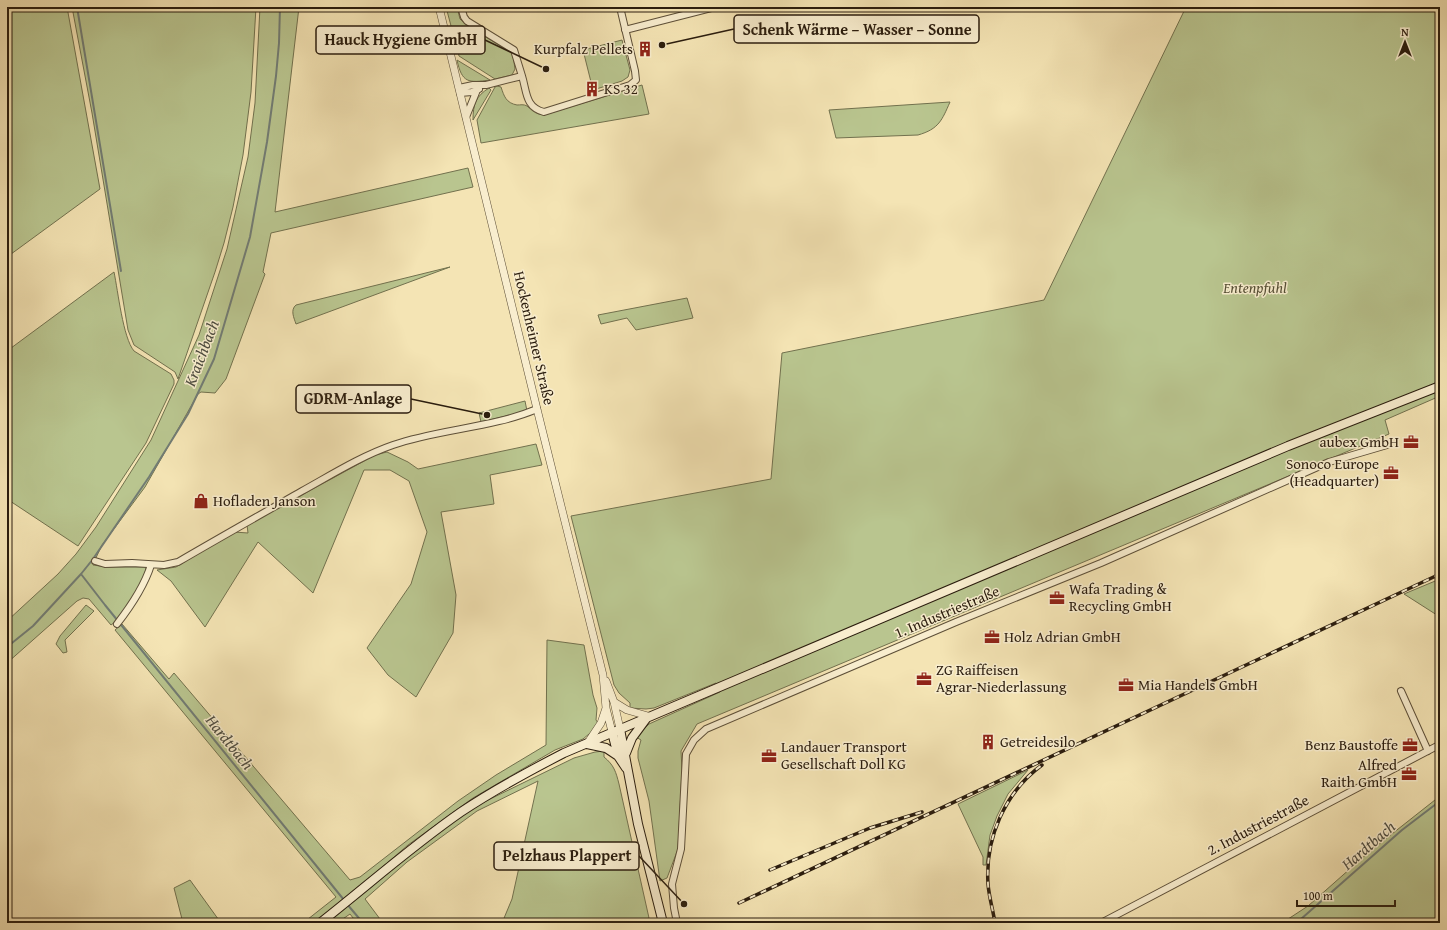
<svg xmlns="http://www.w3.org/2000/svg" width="1447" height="930" font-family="'Gentium Book Plus',serif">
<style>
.green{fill:#b9c58f;stroke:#72714e}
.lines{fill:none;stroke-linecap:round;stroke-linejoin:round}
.stream{stroke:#727c74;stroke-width:2}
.minor-casing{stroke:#5d4f38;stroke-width:8}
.tertiary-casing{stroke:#5d4f38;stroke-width:8}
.secondary-casing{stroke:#2b1d0e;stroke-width:10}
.minor{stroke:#f8edce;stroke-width:6}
.tertiary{stroke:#f8edce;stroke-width:7}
.secondary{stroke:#f8edce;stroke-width:8}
.rail-casing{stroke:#2b1d0e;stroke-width:3.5}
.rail{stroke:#f8edce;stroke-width:2;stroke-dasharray:6;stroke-linecap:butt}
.labels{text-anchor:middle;stroke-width:3;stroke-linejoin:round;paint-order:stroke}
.poi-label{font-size:15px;fill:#2b1d0e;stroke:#f8edce;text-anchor:start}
.park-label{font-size:15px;font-style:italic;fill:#564f35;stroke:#f8edce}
.street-label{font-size:15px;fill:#2b1d0e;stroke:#f8edce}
.water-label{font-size:16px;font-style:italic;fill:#4e4d41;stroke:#f8edce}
.leader{fill:none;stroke:#2b1d0e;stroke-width:1.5}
.callout-dot{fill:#2b1d0e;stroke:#f8edce;stroke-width:1.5}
.callout{fill:#f8edce;stroke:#2b1d0e;stroke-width:1.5}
.callout-label{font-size:16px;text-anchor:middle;font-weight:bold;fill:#2b1d0e}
</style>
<rect width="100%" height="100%" fill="#f4e4b4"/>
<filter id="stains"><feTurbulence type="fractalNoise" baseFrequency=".005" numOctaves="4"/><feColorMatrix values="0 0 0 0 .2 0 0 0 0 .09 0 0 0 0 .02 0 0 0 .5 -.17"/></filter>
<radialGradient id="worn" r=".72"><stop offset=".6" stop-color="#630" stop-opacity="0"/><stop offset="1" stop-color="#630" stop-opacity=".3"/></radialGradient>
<path class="green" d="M7,7H67L100,189L7,257Z
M72,7H256L251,92L243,155L233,207L224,243L215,272L178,379L175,372L134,345L128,330L92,113Z
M260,7H299L275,212L468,168L473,187L271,233L263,272L265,274L226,379L215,393L201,392L198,394L145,487L102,545L94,562L93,565L107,567H146L144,580L124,615L111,625L89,599L83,598L77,601L7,663V621L58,574L76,554L96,527L151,440L199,335L227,249L248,157L255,103Z
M446,7H457L460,19L468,26L510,52L513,55L515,69L512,75L495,79L459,56Z
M1186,7H1440V396L1385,420L1389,434L697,724L681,751L682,770L678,849L667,878L660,881L649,801L638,758V751L641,740L636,737L649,724L720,692L716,683L654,708L646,709L630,708V703L619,693L614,685L571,516L771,479L782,353L1044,300Z
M622,40L630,70L628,77L622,81L593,90L583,50Z
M457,60L490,80C468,83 462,83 457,60Z
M642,85L649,114L481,143L477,120L495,87L497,86L501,87C504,96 506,103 517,105C520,105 524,104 527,106C533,111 535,114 544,115Z
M489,88L491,90L473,120C473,104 476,96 489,88Z
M950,102C942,120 939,129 918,135L836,138L829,110Z
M450,267L296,324C294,318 290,310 296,305Z
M114,272C118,291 123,338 134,351L171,374L174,380V384L146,443L78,546L7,499V351Z
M687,298L693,318L636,330L627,318L601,324L598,315Z
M525,401L527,411L481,422L479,413Z
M536,444L542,465L490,475L494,504L441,512L456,595L453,633L416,697L388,675L367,648L411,584L427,532L409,481L390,470H364L313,593L258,542L205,627L171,581L157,570L176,567L234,532L248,533L247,525L375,455L387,452L408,462L418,469Z
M1440,579V617L1404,594Z
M86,605L94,611L65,640L67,652L63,653L56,644L60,636Z
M122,624L169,679L174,673L350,880L360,877L458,801L496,775L546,745L547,640L584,645L593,695L597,708L596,720L598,723L595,729L583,739L555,750L473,798L408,845L357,889L314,923H303L336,897L115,630Z
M604,751V757C614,765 616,772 619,784L649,918L637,923H502L512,899L538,781L477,811L407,862L365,899L383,923H357L350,914L337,923H326L395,867L452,822L484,802L574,758L595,752Z
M1028,770L1008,794L997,816L990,835L986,865H983V857L958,804Z
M1440,796V923H1282L1308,906L1369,852Z
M190,880L221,923H183L174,888Z"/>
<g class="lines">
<path class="stream" d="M77,7L121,271
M81,574L105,605L344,900
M7,647L33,626L81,574L93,559L149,477L188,414L214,359L250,237L267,142L276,76L279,43L280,7
M347,904L363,923
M1295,923L1301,919L1402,830L1440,801"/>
<g class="minor-casing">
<path id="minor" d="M625,30L715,7
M522,76C527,92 525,107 544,112L630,85L636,80L635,71L620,7
M459,88L473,85H486L522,76L514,50L467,21L464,17L461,7
M460,93L472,92L479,89
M466,117L477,90
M95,561L105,564L132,563L164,565L178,562C219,538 260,515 302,491C331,475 361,456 393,445C439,429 492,428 537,409
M117,624C131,606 144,587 151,565
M1401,691L1428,751
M677,923L674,908L672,884L681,849L686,754L694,740L706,729L956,622L1101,563L1329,462L1387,445
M1101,923L1439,745"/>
</g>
<g class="tertiary-casing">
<path id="tertiary" d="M439,7L537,409L603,675L606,708L612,732
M606,681L614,702L620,729
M614,702L627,710L648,716
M587,744L601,723L606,708"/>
</g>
<g class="secondary-casing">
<path id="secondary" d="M620,729L638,824L663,923
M612,732L618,756L626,768
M587,744L606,748L618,756
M626,753L632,738L646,719
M320,923C367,886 412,846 461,812C494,790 529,771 564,753L1288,446L1440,386"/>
</g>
<use href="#minor" class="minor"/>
<use href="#tertiary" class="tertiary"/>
<use href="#secondary" class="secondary"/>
<g class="rail-casing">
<path id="rail" d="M770,870L870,828L922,812
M739,903L1440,574
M995,923C993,910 989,897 988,884C985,838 1005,792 1042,765"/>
</g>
<use href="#rail" class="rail"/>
</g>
<defs>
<g id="building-bare" transform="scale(1.2)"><path d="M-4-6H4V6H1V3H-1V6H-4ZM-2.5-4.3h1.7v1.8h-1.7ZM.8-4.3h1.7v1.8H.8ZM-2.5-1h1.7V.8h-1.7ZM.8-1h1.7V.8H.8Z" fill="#8f2418" stroke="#f8edce" stroke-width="2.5" paint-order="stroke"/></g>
<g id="office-bare" transform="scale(1.2)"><path d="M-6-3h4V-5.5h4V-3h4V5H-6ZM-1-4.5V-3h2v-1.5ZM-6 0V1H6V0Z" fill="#8f2418" stroke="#f8edce" stroke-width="2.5" paint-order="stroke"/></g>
<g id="shop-bare" transform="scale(1.2)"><path d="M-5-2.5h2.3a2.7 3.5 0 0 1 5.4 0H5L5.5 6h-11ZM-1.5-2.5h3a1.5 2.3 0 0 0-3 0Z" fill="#8f2418" stroke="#f8edce" stroke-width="2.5" paint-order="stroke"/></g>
</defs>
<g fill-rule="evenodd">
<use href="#building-bare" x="645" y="49"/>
<use href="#building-bare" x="592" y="89"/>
<use href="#office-bare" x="1411" y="442"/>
<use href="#office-bare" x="1391" y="473"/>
<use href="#shop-bare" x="201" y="501"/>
<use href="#office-bare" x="1057" y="598"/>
<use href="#office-bare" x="992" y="637"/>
<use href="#office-bare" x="924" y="679"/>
<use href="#office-bare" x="1126" y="685"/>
<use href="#building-bare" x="988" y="742"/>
<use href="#office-bare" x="1410" y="745"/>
<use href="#office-bare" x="769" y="756"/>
<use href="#office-bare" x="1409" y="774"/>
</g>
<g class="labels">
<g class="poi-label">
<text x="633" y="54" text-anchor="end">Kurpfalz Pellets</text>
<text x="604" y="94">KS 32</text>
<text x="1399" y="447" text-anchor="end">aubex GmbH</text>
<text x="1379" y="469" text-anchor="end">Sonoco Europe<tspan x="1379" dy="17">(Headquarter)</tspan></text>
<text x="213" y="506">Hofladen Janson</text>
<text x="1069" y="594">Wafa Trading &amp;<tspan x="1069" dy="17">Recycling GmbH</tspan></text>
<text x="1004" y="642">Holz Adrian GmbH</text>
<text x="936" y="675">ZG Raiffeisen<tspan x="936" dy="17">Agrar-Niederlassung</tspan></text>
<text x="1138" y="690">Mia Handels GmbH</text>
<text x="1000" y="747">Getreidesilo</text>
<text x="1398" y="750" text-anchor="end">Benz Baustoffe</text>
<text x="781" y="752">Landauer Transport<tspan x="781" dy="17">Gesellschaft Doll KG</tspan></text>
<text x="1397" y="770" text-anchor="end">Alfred<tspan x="1397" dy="17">Raith GmbH</tspan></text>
</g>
<g class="park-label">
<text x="1255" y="293">Entenpfuhl</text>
</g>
<g class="street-label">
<text transform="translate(534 338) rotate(77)" y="5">Hockenheimer Straße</text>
<text transform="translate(947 612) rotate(-23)" y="5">1. Industriestraße</text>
<text transform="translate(1258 825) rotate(-28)" y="5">2. Industriestraße</text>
</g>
<g class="water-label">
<text transform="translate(201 353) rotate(-69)" y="6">Kraichbach</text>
<text transform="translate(230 742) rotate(51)" y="6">Hardtbach</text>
<text transform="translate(1368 845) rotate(-41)" y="6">Hardtbach</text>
</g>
</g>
<path class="leader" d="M662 45L734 29M546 69L485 40M487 415L411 399M684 904L639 856"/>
<g class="callout-dot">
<circle cx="662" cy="45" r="4"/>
<circle cx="546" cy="69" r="4"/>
<circle cx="487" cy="415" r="4"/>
<circle cx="684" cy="904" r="4"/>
</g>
<g class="callout">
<rect x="734" y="15" width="245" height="28" rx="4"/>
<rect x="316" y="26" width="169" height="28" rx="4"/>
<rect x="296" y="385" width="115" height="28" rx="4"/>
<rect x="494" y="842" width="145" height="28" rx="4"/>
</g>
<g class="callout-label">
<text x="857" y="35">Schenk Wärme – Wasser – Sonne</text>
<text x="401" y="45">Hauck Hygiene GmbH</text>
<text x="353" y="404">GDRM-Anlage</text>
<text x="567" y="861">Pelzhaus Plappert</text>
</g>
<rect width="1447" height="930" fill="none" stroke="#f4e4b4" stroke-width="24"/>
<rect x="8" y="8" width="1431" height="914" fill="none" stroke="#2b1d0e" stroke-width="2"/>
<rect x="12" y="12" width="1423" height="906" fill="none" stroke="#2b1d0e"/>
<g transform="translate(1405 42)" stroke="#f8edce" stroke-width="3" paint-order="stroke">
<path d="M0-3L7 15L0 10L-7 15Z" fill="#2b1d0e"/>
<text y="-6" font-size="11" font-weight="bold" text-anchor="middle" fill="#2b1d0e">N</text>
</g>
<path d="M1297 900v6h98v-6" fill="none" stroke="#2b1d0e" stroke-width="2"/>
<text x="1303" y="900" font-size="12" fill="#2b1d0e" stroke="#f8edce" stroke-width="3" paint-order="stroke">100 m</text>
<rect width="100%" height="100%" filter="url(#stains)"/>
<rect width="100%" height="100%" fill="url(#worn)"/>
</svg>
